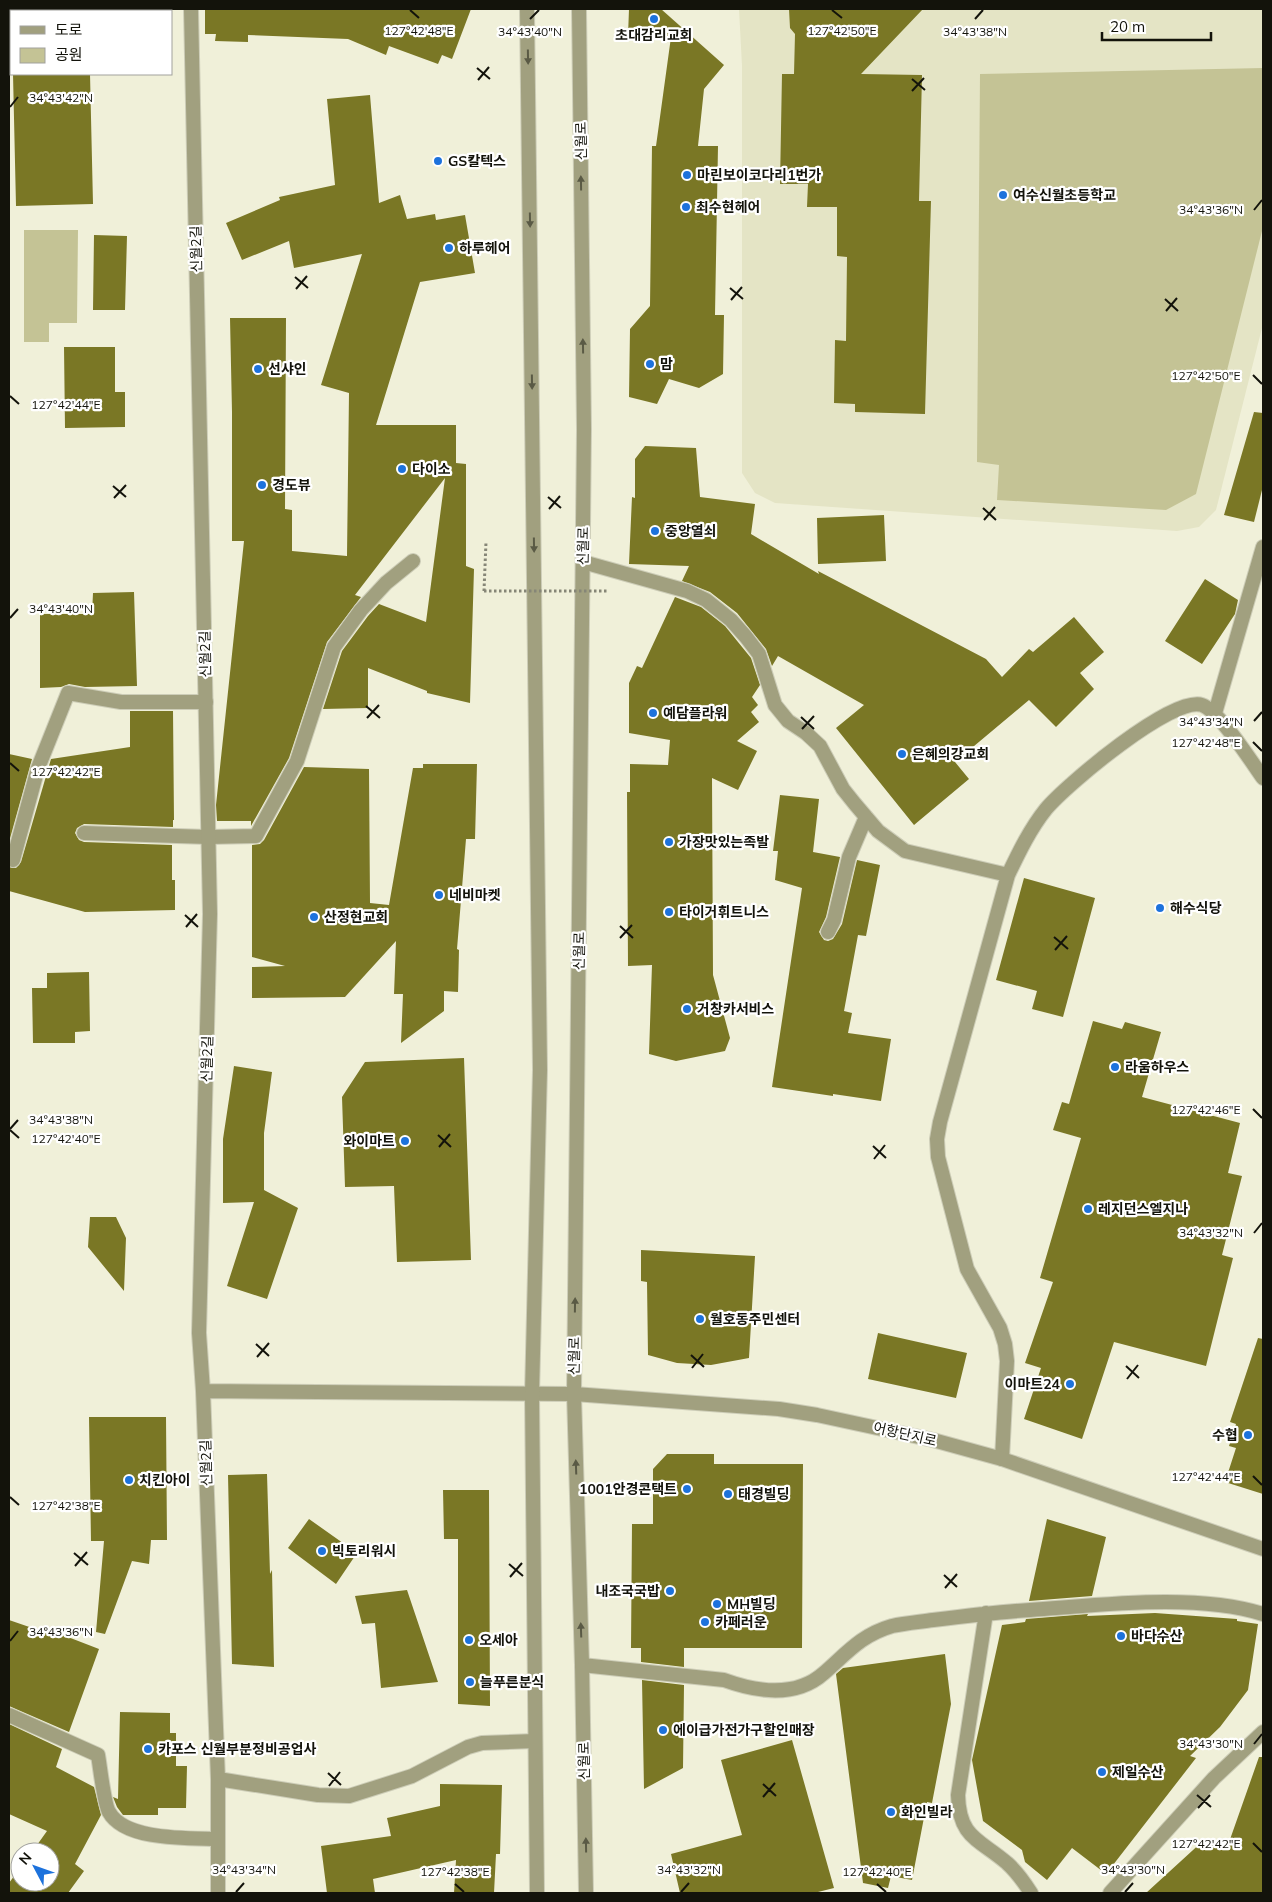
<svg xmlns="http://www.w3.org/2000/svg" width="1272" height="1902" font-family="Mulish,'Noto Sans KR',sans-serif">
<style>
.built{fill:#e4e4c5}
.green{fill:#c4c395}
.building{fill:#7a7725}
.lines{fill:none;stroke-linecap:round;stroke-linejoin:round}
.service-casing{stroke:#cdcdb8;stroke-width:16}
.minor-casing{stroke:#cdcdb8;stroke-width:16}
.tertiary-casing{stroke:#cdcdb8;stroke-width:16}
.path{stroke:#868677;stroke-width:3;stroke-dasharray:2.5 2.5;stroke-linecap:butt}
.service{stroke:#a1a07f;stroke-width:14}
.minor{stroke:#a1a07f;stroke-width:14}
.tertiary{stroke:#a1a07f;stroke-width:14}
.path-bridge{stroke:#868677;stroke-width:3;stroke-dasharray:2.5 2.5;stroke-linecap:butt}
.oneway{fill:#5a5a45}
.ticks{fill:none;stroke:#13130b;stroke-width:2}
.poi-dot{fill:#1d72dc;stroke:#fff;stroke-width:2}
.labels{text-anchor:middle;stroke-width:4.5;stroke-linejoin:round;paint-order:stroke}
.poi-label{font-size:14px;font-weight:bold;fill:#13130b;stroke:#fff;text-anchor:start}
.street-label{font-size:14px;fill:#13130b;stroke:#fff}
.ticks-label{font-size:12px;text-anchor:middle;fill:#13130b;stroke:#fff;stroke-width:4.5;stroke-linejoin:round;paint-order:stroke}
</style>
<rect width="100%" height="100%" fill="#f0f0d9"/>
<path class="built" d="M739,9H1263V324L1216,510L1199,527L1177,531L775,503L755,493L742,473V66Z"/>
<path class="green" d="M1263,68V227L1196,494L1166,510L997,500L999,465L977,462L980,74Z
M24,230H78L77,323H49V342H24Z"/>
<path class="building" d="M205,9H471L452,59L442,55L438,64L389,46L386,55L348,39L248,35V42L215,41L216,34H205Z
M629,9H661L724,65L704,89L698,146H718L715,315H724L723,374L699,388L669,379L657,404L629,397L630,329L650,306L652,146H656L671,37L628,36Z
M789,9H923L861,74L922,75L919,201H931L925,414L855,412V404L834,403L835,340L846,341L847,257L837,256V207H807L808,184H780L782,74H794L795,34L790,28Z
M13,74H90L93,204L16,206Z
M370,95L379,203L400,195L407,219L435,214L436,220L465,215L475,273L420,282L376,425H456V463L466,464V566L474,569L470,703L427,693V691L368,668V708L323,709L342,651L368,616L379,604L426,622L445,478L355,595L361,597L327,642L289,758L251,826V821H217L216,805L244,541H232V412L230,318H286L285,509L292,510V551L347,556L349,393L321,385L362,254L294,268L289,241L242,260L226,223L280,200L279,197L335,185L327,99Z
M94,235L127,236L125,310H93Z
M64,347H115V392H125V427L65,428Z
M1254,412L1263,413V486L1254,522L1224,515Z
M645,446L696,448L700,497L755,504L751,534L819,574L818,571L986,659L1002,677L1029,649L1033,652L1074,617L1104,652L1080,673L1094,689L1056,727L1029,700L955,762L969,779L914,825L836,728L864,705L778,656L772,666L766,649L737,613L710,592L682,581L689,566L629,564L632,497L635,498V459Z
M884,515L886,561L818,564L817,518Z
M1205,579L1238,600L1235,614L1202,664L1165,641Z
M134,592L137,686L85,687L69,684L61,687L40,688V614H92L93,593Z
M675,597L701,607L725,626L751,658L760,685L752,697L758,705L751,712L759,722L737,741L757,751L738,790L712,778L713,975L730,1038L725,1051L676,1061L649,1054L652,965L628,966L627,792H630V764L668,765L670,740L629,733V683L637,666L642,668Z
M130,711H173L174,820H173V827L84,824L77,828L75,833L79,840L84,842L172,845V880H175V910L85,912L9,891V867L16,868L21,862L51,759L130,747Z
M9,754L32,759L9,842Z
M423,764H477L475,839H466L457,949L459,950L458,992L444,991V1011L401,1043L403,994H394L396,941L345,997L252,998V967L285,966L252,957V845L260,844L264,840L304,767L369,769L370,903L389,905L413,768H423Z
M780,795L819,799L813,852L840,857L826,917L819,932L824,940L828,941L833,939L842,924L857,860L880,865L866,936L858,935L844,1011L852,1013L848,1033L891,1039L881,1101L833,1094V1096L772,1087L802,888L775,880L778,851H773Z
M1024,878L1095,898L1063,1017L1032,1009L1037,991L996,980Z
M89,972L90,1031L75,1032V1043H33L32,988H47V973Z
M1093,1021L1122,1029L1125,1022L1161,1032L1142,1097L1240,1123L1228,1173L1242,1176L1222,1255L1233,1258L1206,1366L1114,1342L1082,1439L1024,1419L1041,1368L1025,1363L1053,1282L1040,1278L1081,1138L1053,1130L1062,1102L1069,1104Z
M464,1058L471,1260L397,1262L394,1186L345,1187L342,1097L365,1062Z
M234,1066L272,1072L264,1133V1190L298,1208L267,1299L227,1286L254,1202L223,1203V1139Z
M90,1217H116L126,1238L124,1291L88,1247Z
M641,1250L755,1256L749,1358L711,1365L677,1363L648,1355L647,1282L641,1281Z
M878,1333L967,1353L956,1398L868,1379Z
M1258,1338L1263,1339V1494L1225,1482L1236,1448L1229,1446L1236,1424L1230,1422Z
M89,1417H166L167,1540H151L149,1564L132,1561L105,1634L96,1632L104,1541H91Z
M667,1454H714V1464H803L802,1648H684V1667L641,1662V1648H631L632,1524H653V1469Z
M267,1474L270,1574L272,1570L274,1667L232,1664L228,1475Z
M443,1490H489L490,1706L458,1704V1539H444Z
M309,1519L357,1553L336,1584L288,1548Z
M1047,1519L1106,1537L1092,1596L1029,1601Z
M407,1590L438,1682L381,1688L375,1623L362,1624L355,1596Z
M1155,1613L1237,1619V1621L1258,1624L1248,1690L1220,1727L1190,1756L1196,1758L1106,1874L1072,1848L1047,1880L1025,1862L1022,1850L983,1821L972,1760L1002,1625L1025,1622L1026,1619L1088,1614L1087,1616Z
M9,1620L41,1631L42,1627L99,1649L69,1732L9,1706Z
M945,1654L951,1704L932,1803L927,1802L912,1880L891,1876L888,1888L863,1883L836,1674L843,1668Z
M642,1680L684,1685L683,1768L644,1789Z
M120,1712L170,1713V1733H176V1766H187L186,1808H158V1815H123L117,1807L113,1797L118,1799Z
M9,1724L62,1749L56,1767L94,1787L101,1815L75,1864L84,1871L68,1893H9V1883L20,1868V1882H50V1852H32L47,1831L9,1814Z
M792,1740L834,1888L814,1893H680L671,1854L742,1835L721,1760Z
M1259,1757H1263V1893H1146L1204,1840L1227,1848Z
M440,1784L502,1785L500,1854H496L494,1893H454L456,1860L373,1879L375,1893H327L321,1846L391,1836L387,1818L440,1806Z"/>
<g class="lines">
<g class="service-casing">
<path id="service" d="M583,562L687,591L706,600L731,620L746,637L759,654L775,705L788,721L806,733L820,746L843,789L855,804L878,831L905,851L1008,875
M1215,713L1263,547
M84,833L208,837L256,836L297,761L334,647L361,610L386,583L413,561
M13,860L38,768L68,693L121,702H206
M828,932L834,920L849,857L866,817
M1002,1459L1007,1361L1005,1344L1000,1328L967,1269L938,1157L937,1139L940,1122L1008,875C1019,852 1030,829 1046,809C1066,785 1173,695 1202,705C1219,711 1251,761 1263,778
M9,1715L98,1755C100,1766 104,1804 109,1812C125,1841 189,1838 218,1839
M1110,1893L1214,1778L1263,1732"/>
</g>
<g class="minor-casing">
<path id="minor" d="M191,9L210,914L199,1333L203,1391L218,1779L318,1795L349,1796L412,1776L468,1747L482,1743L535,1741
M203,1391L574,1394L779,1409L817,1415L933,1440L1002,1459L1263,1549
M986,1613L958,1795C959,1838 979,1839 1007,1863C1017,1872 1024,1882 1031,1893
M582,1665L724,1680C757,1692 796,1698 824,1673C847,1653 861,1635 892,1626C905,1623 919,1622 933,1620C965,1616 998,1612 1030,1610C1102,1605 1195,1593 1263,1614
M218,1779V1893"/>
</g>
<g class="tertiary-casing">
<path id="tertiary" d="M527,9L540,1070L532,1394L537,1893
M579,9L584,429L574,1394L582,1665L586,1893"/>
</g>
<path class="path" d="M484,591L486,542"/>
<use href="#service" class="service"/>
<use href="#minor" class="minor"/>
<use href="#tertiary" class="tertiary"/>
<path class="path-bridge" d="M484,591H608"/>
</g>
<defs><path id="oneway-solid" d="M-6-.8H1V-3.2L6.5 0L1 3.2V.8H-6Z" transform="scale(1.25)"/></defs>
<g class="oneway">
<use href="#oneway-solid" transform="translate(528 57) rotate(89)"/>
<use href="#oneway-solid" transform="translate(581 183) rotate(-91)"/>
<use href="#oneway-solid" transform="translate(530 220) rotate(89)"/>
<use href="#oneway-solid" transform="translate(583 346) rotate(-91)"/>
<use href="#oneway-solid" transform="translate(532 382) rotate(89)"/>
<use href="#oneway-solid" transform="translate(534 545) rotate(89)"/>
<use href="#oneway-solid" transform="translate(575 1305) rotate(-89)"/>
<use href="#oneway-solid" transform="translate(576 1467) rotate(-92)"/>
<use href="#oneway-solid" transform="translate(581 1630) rotate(-92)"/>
<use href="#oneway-solid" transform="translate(586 1845) rotate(-91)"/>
</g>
<path class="ticks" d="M410,10L419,18M832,10L842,18M530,19L539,10M975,19L983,10M477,68L490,79M912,79L925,90M478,80L489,67M912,91L924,78M10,107L18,97M1254,210L1262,200M295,277L308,288M730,288L743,299M296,289L307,276M1165,299L1178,311M731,300L742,287M1166,311L1177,298M1253,375L1262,384M10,396L19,404M113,486L126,497M548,497L561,508M114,498L126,485M983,508L996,520M549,509L560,496M984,520L995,507M10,618L18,609M366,706L380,718M801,717L814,729M367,718L379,705M1254,721L1262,712M802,729L814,716M1253,742L1262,751M10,763L19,771M185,915L198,927M620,926L633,938M186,927L197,914M1054,937L1068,949M620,938L632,925M1055,950L1067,936M1253,1109L1262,1118M10,1129L18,1120M10,1130L19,1138M438,1135L451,1147M873,1146L886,1158M439,1147L450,1134M874,1159L885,1145M1254,1233L1262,1223M256,1344L269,1356M691,1355L704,1367M257,1357L269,1343M1126,1366L1139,1378M692,1368L703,1354M1127,1379L1138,1365M1253,1476L1262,1485M10,1497L19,1505M74,1553L88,1565M509,1564L523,1576M75,1566L87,1552M944,1575L957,1587M510,1577L522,1563M945,1588L957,1574M10,1641L18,1631M1254,1744L1262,1734M328,1773L341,1785M763,1784L776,1796M329,1786L340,1772M1197,1795L1211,1807M763,1797L775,1783M1198,1808L1210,1795M1253,1843L1262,1852M455,1884L464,1892M877,1884L886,1892M236,1892L244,1883M681,1892L689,1883M1125,1892L1133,1883"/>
<g class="poi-dot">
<circle cx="654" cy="19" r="5"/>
<circle cx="438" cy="161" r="5"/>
<circle cx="687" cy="175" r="5"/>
<circle cx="1003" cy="195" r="5"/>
<circle cx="686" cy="207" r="5"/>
<circle cx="449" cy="248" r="5"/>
<circle cx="650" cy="364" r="5"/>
<circle cx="258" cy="369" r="5"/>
<circle cx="402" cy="469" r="5"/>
<circle cx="262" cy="485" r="5"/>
<circle cx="655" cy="531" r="5"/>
<circle cx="653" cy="713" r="5"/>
<circle cx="902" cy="754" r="5"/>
<circle cx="669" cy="842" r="5"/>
<circle cx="439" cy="895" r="5"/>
<circle cx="1160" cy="908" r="5"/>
<circle cx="669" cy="912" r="5"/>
<circle cx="314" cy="917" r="5"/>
<circle cx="687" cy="1009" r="5"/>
<circle cx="1115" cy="1067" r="5"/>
<circle cx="405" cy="1141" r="5"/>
<circle cx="1088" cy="1209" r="5"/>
<circle cx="700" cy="1319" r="5"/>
<circle cx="1070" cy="1384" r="5"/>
<circle cx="1248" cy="1435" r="5"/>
<circle cx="129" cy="1480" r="5"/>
<circle cx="687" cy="1489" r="5"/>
<circle cx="728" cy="1494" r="5"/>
<circle cx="322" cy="1551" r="5"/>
<circle cx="670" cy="1591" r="5"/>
<circle cx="717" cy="1604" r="5"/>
<circle cx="705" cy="1622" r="5"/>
<circle cx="1121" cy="1636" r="5"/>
<circle cx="469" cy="1640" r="5"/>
<circle cx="470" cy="1682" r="5"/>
<circle cx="663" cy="1730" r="5"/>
<circle cx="148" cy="1749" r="5"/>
<circle cx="1102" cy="1772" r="5"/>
<circle cx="891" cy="1812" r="5"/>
</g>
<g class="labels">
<g class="poi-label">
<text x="654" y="40" text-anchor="middle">초대감리교회</text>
<text x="448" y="166">GS칼텍스</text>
<text x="697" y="180">마린보이코다리1번가</text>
<text x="1013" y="200">여수신월초등학교</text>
<text x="696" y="212">최수현헤어</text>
<text x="459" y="253">하루헤어</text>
<text x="660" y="369">맘</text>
<text x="268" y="374">선샤인</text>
<text x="412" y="474">다이소</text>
<text x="272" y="490">경도뷰</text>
<text x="665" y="536">중앙열쇠</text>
<text x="663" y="718">예담플라워</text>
<text x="912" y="759">은혜의강교회</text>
<text x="679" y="847">가장맛있는족발</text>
<text x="449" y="900">네비마켓</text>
<text x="1170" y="913">해수식당</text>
<text x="679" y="917">타이거휘트니스</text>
<text x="324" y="922">산정현교회</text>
<text x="697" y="1014">거창카서비스</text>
<text x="1125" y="1072">라움하우스</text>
<text x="395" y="1146" text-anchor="end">와이마트</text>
<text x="1098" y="1214">레지던스엘지나</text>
<text x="710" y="1324">월호동주민센터</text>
<text x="1060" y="1389" text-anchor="end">이마트24</text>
<text x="1238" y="1440" text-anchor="end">수협</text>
<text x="139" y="1485">치킨아이</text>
<text x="677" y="1494" text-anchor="end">1001안경콘택트</text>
<text x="738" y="1499">태경빌딩</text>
<text x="332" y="1556">빅토리워시</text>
<text x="660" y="1596" text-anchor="end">내조국국밥</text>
<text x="727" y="1609">MH빌딩</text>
<text x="715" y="1627">카페러운</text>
<text x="1131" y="1641">바다수산</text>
<text x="479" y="1645">오세아</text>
<text x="480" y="1687">늘푸른분식</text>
<text x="673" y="1735">에이급가전가구할인매장</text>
<text x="158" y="1754">카포스 신월부분정비공업사</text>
<text x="1112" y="1777">제일수산</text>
<text x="901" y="1817">화인빌라</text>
</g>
<g class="street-label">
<text transform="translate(581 141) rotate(-91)" y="5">신월로</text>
<text transform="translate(196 249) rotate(-91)" y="5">신월2길</text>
<text transform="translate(583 546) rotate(-89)" y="5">신월로</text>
<text transform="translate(205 654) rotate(-91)" y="5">신월2길</text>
<text transform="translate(579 951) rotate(-89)" y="5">신월로</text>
<text transform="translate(207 1059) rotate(-89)" y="5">신월2길</text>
<text transform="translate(574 1356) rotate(-89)" y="5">신월로</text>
<text transform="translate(905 1434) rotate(13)" y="5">어항단지로</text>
<text transform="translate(206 1463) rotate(-92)" y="5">신월2길</text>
<text transform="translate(584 1761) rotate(-91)" y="5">신월로</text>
</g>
</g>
<g class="ticks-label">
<text x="419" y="35">127°42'48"E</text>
<text x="842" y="35">127°42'50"E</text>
<text x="530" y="36">34°43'40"N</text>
<text x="975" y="36">34°43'38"N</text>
<text x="61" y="102">34°43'42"N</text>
<text x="1211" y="214">34°43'36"N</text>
<text x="1206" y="380">127°42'50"E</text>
<text x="66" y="409">127°42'44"E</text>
<text x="61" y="613">34°43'40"N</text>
<text x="1211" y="726">34°43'34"N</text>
<text x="1206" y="747">127°42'48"E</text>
<text x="66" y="776">127°42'42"E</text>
<text x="1206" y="1114">127°42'46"E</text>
<text x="61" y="1124">34°43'38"N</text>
<text x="66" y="1143">127°42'40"E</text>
<text x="1211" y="1237">34°43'32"N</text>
<text x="1206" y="1481">127°42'44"E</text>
<text x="66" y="1510">127°42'38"E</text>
<text x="61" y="1636">34°43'36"N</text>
<text x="1211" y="1748">34°43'30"N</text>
<text x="1206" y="1848">127°42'42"E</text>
<text x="244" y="1874">34°43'34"N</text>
<text x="689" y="1874">34°43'32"N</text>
<text x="1133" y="1874">34°43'30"N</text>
<text x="455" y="1876">127°42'38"E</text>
<text x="877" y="1876">127°42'40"E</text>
</g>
<rect width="1272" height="1902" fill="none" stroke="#13130b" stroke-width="20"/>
<rect x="10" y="10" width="162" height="65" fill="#ffffff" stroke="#a1a19d"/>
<rect x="20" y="26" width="25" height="8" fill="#a1a07f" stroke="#a1a19d"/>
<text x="55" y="35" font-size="15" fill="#13130b">도로</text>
<rect x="20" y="48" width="25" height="15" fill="#c4c395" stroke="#a1a19d"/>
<text x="55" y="60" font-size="15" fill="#13130b">공원</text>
<g transform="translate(35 1867) rotate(311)"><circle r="24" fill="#ffffff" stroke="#a1a19d"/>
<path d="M0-4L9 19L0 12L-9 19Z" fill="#1d72dc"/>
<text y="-8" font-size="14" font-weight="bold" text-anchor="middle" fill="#13130b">N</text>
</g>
<path d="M1102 32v8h109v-8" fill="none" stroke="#13130b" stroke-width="2.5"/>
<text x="1110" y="32" font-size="15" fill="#13130b" stroke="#ffffff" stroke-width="4" paint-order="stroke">20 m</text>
</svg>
